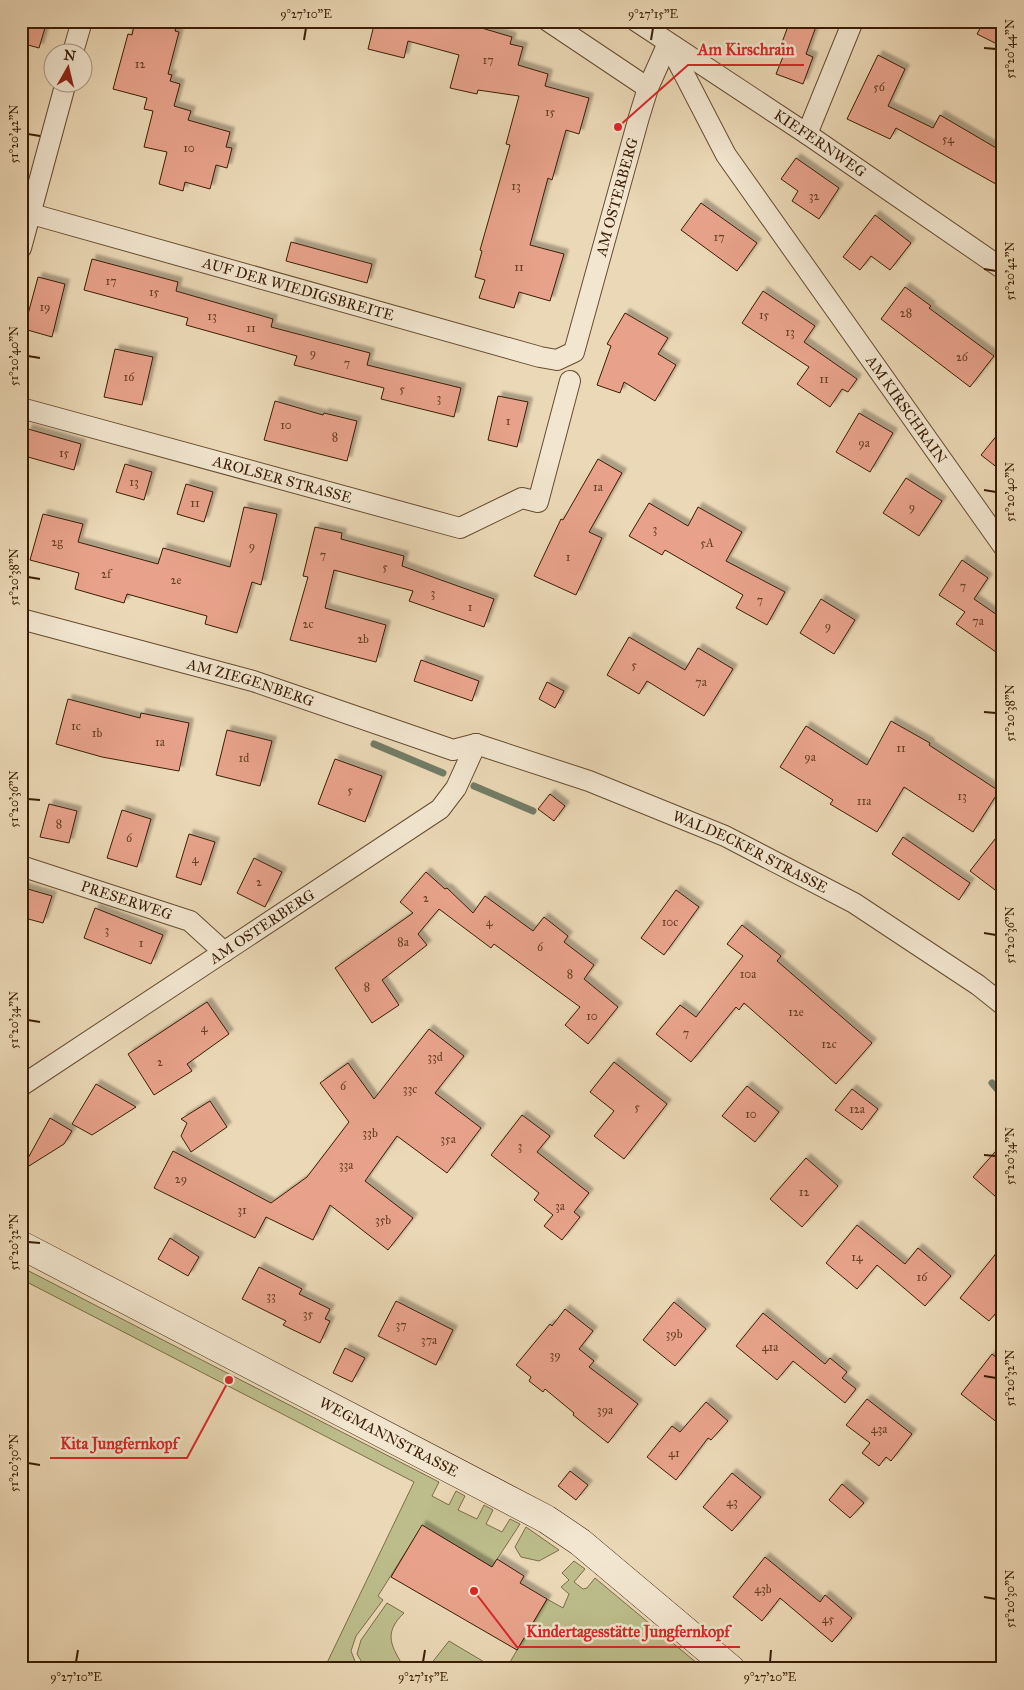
<svg xmlns="http://www.w3.org/2000/svg" width="1024" height="1690" font-family="'IM FELL Great Primer',serif">
<style>
.green{fill:#bcbd8b;stroke:#7c6d48}
.lines{fill:none;stroke-linecap:round;stroke-linejoin:round}
.stream{stroke:#737c67;stroke-width:7}
.building{fill:#e8a28b;stroke:#3b1d04;filter:url(#shadow)}
.street-casing{stroke:#674c30;stroke-width:22}
.secondary-casing{stroke:#3b1d04;stroke-width:29}
.street{stroke:#f2e6d0;stroke-width:20}
.secondary{stroke:#f2e6d0;stroke-width:28}
.ticks{fill:none;stroke:#3b1d04;stroke-width:2}
.labels{text-anchor:middle;stroke-width:5;stroke-linejoin:round;paint-order:stroke}
.number-label{font-size:12px;fill:#663e26}
.street-label{font-size:15px;fill:#3b1d04;stroke:#f2e6d0}
.leader{fill:none;stroke:#d62828;stroke-width:2}
.callout-dot{fill:#d62828;stroke:#f2e6d0;stroke-width:2}
.callout-label{font-size:16px;text-anchor:middle;font-weight:bold;fill:#d62828;stroke:#f2e6d0;stroke-width:5;stroke-linejoin:round;paint-order:stroke}
.neatline{fill:none;stroke:#3b1d04;stroke-width:2}
.ticks-label{font-size:12px;text-anchor:middle;fill:#3b1d04}
</style>
<defs>
<filter id="shadow"><feDropShadow dx="4.5" dy="-4.5" stdDeviation="1" flood-color="#0004"/></filter>
</defs>
<rect width="100%" height="100%" fill="#ebd8b6"/>
<filter id="stains"><feTurbulence type="fractalNoise" baseFrequency=".004" numOctaves="4"/><feColorMatrix values="0 0 0 0 .2 0 0 0 0 .09 0 0 0 0 .02 0 0 0 .5 -.17"/></filter>
<radialGradient id="worn" r=".72"><stop offset=".6" stop-color="#630" stop-opacity="0"/><stop offset="1" stop-color="#630" stop-opacity=".3"/></radialGradient>
<path class="green" d="M21,1267L439,1482L432,1496L449,1505L456,1491L465,1496L458,1510L477,1519L484,1505L493,1510L486,1524L502,1532L510,1519L520,1524L492,1567L422,1526L378,1596L383,1600L356,1636L351,1651L358,1669H324L414,1482L21,1279Z
M526,1527L559,1550L539,1561L521,1557L515,1547Z
M574,1561L585,1569L574,1582L583,1589L587,1588L595,1578L704,1669H506L547,1599L563,1608L569,1594L561,1587L569,1580L562,1573Z
M387,1603L404,1613C382,1634 392,1647 405,1669H366L357,1654L361,1640Z
M449,1641L496,1669H427Z"/>
<g class="lines">
<path class="stream" d="M374,744L443,773
M474,786L533,811
M992,1083L1003,1096"/>
</g>
<path class="building" d="M21,21H47L39,48L21,43Z
M135,21H178L175,31L179,32L168,74L172,75L170,81L180,84L174,106L191,111L188,120L230,132L226,147L232,148L227,168L216,165L210,189L185,182L183,191L159,184L167,152L144,147L153,111L144,109L147,98L113,89L128,34L132,35Z
M375,21H476L475,26L512,37L510,44L523,47L518,65L548,74L545,86L589,98L579,134L566,130L552,180L548,178L530,245L564,254L550,301L519,292L514,308L479,298L485,280L475,277L482,251L480,250L510,145L506,144L519,96L478,90L477,94L450,88L459,55L408,41L404,58L368,49Z
M790,21H818L806,54L813,57L803,84L776,74L787,47L781,45Z
M984,21H1003V47L977,34Z
M878,55L905,69L888,106L933,128L940,115L1003,152V188L896,128L890,139L847,119Z
M796,158L839,188L819,219L792,201L798,191L781,179Z
M701,203L757,243L737,271L681,230Z
M875,215L911,243L890,270L871,256L860,270L843,257Z
M291,242L372,264L367,283L286,261Z
M92,259L178,282L176,291L273,319L271,327L370,353L367,365L461,388L454,417L381,399L384,388L294,365L297,356L186,325L188,318L84,290Z
M38,277L65,284L52,337L24,329Z
M905,287L931,306L929,308L994,356L970,387L881,319Z
M763,291L815,326L804,342L857,379L848,392L842,389L830,407L797,384L809,367L742,323Z
M625,313L668,338L658,354L676,365L655,401L624,382L620,393L597,385L611,346L607,344Z
M115,349L153,357L142,405L104,397Z
M498,396L528,402L517,447L488,440Z
M275,401L323,415L324,413L357,421L347,461L264,440Z
M859,413L893,433L870,472L836,452Z
M1003,428V472L981,455Z
M28,429L81,444L74,470L21,455Z
M598,459L622,473L589,532L602,538L576,595L534,576L561,519L563,520Z
M125,464L152,472L144,500L116,492Z
M906,478L942,501L919,536L883,513Z
M186,484L213,492L204,522L177,514Z
M649,503L688,526L698,507L742,532L726,561L785,592L767,625L736,608L743,595L665,550L662,555L629,536Z
M244,507L277,514L261,585L252,582L237,633L205,624L207,616L127,594L124,603L75,589L79,573L30,560L43,514L83,524L78,542L158,564L163,548L230,567Z
M315,527L342,533L341,539L404,556L402,566L494,599L484,627L409,601L413,591L334,570L325,608L386,625L376,662L290,640L308,577L303,576Z
M962,560L988,578L974,599L1003,619V657L956,624L965,612L939,595Z
M821,599L855,620L834,654L800,633Z
M629,637L685,670L698,648L733,669L704,716L647,681L639,694L607,675Z
M421,660L479,681L472,701L414,681Z
M547,682L564,691L555,708L539,699Z
M68,699L140,718L141,713L189,723L179,771L102,757L56,744Z
M891,721L930,743L929,745L999,791L973,832L904,787L877,832L830,804L833,800L780,767L806,726L867,765Z
M227,730L272,741L260,786L216,775Z
M335,759L382,776L365,822L318,804Z
M550,794L565,806L554,821L538,809Z
M49,804L77,811L69,843L40,837Z
M122,810L151,819L137,867L107,858Z
M1003,829V896L970,871Z
M189,834L215,842L201,885L176,877Z
M903,837L970,883L959,900L892,854Z
M254,858L282,872L265,907L237,893Z
M426,872L445,889L447,888L473,913L485,896L533,931L544,917L568,936L564,942L594,965L584,979L618,1007L588,1044L565,1025L580,1007L494,944L491,948L439,909L418,934L427,945L382,980L399,1005L372,1023L335,968L413,913L400,902Z
M21,887L52,896L43,923L21,917Z
M676,890L699,907L664,955L641,938Z
M95,908L163,935L151,964L84,938Z
M742,925L781,956L777,961L872,1043L836,1084L744,1003L739,1010L736,1007L691,1062L656,1034L680,1005L696,1017L743,956L727,944Z
M207,1002L229,1034L187,1064L192,1071L154,1095L128,1054Z
M429,1029L464,1056L435,1093L481,1128L447,1173L397,1136L365,1181L413,1218L388,1250L330,1205L313,1240L266,1217L255,1238L154,1188L173,1151L271,1203L307,1177L349,1122L320,1083L348,1063L374,1099Z
M614,1062L667,1104L624,1159L594,1136L614,1111L590,1092Z
M96,1084L136,1107L92,1135L72,1124Z
M747,1086L779,1112L755,1142L722,1116Z
M852,1089L878,1109L862,1130L835,1110Z
M210,1101L227,1127L191,1152L181,1136L187,1123L181,1119Z
M522,1115L550,1136L537,1152L589,1193L574,1212L580,1217L562,1240L544,1226L553,1215L534,1200L539,1193L491,1155Z
M50,1118L72,1131L64,1144L21,1171Z
M1003,1143V1203L973,1177Z
M806,1158L838,1186L802,1227L770,1199Z
M857,1225L905,1264L918,1248L951,1276L925,1306L877,1265L857,1289L826,1263Z
M170,1238L199,1257L188,1276L158,1259Z
M1003,1245V1305L989,1321L960,1298Z
M259,1267L302,1289L299,1294L330,1309L325,1319L330,1321L320,1343L283,1325L286,1321L242,1299Z
M396,1301L453,1330L436,1365L378,1336Z
M674,1302L706,1329L675,1366L643,1340Z
M565,1309L593,1331L579,1349L594,1361L589,1367L638,1404L608,1443L573,1415L574,1413L545,1389L543,1392L529,1381L531,1377L516,1365L550,1324L552,1326Z
M763,1313L825,1364L830,1358L847,1372L842,1378L856,1389L845,1403L793,1361L777,1380L736,1346Z
M345,1348L365,1358L352,1382L333,1373Z
M992,1354L1003,1363V1427L961,1394Z
M867,1399L912,1434L891,1461L886,1457L879,1466L862,1453L870,1443L846,1425Z
M706,1402L728,1421L711,1440L708,1438L676,1480L647,1457L672,1426L680,1432Z
M570,1471L588,1485L576,1500L558,1486Z
M732,1473L761,1497L732,1531L703,1507Z
M842,1484L864,1503L850,1518L829,1500Z
M422,1525L492,1567L497,1559L524,1576L520,1583L547,1599L517,1650L391,1577Z
M765,1557L820,1602L825,1595L852,1618L832,1642L780,1598L762,1621L733,1597Z"/>
<g class="lines">
<g class="street-casing">
<g id="street">
<path d="M548,21L648,88"/>
<path id="s1" d="M636,21L807,134L1003,269"/>
<path id="s2" d="M668,43L726,155L1003,546"/>
<path d="M73,52L82,21"/>
<path d="M807,134L853,21"/>
<path id="s3" d="M21,211L540,357L557,360L574,352L639,117L648,88L668,43"/>
<path d="M21,248L66,82"/>
<path id="s4" d="M21,408L460,528L522,498L538,502L570,381"/>
<path id="s5" d="M21,619L253,681L453,750L476,744"/>
<path id="s6" d="M476,744L589,781L725,836L854,903L978,985L1003,1005"/>
<path id="s7" d="M21,866L190,921L224,952"/>
<path id="s8" d="M21,1086L440,809L456,788L476,744"/>
</g>
</g>
<g class="secondary-casing">
<g id="secondary">
<path id="s9" d="M21,1245L546,1519L580,1542L731,1669"/>
</g>
</g>
<use href="#street" class="street"/>
<use href="#secondary" class="secondary"/>
</g>
<path class="ticks" d="M304,40L306,28M651,40L653,28M984,48L996,49M28,134L40,136M984,269L996,271M28,356L40,358M984,490L996,492M28,577L40,579M984,712L996,713M28,799L40,800M984,933L996,935M28,1020L40,1022M984,1155L996,1156M28,1242L40,1243M984,1376L996,1378M28,1463L40,1465M984,1597L996,1599M76,1662L78,1650M423,1662L425,1650M770,1662L771,1650"/>
<g class="labels">
<g class="number-label">
<text x="488" y="64">17</text>
<text x="140" y="68">12</text>
<text x="879" y="91">56</text>
<text x="550" y="116">15</text>
<text x="948" y="143">54</text>
<text x="189" y="152">10</text>
<text x="516" y="190">13</text>
<text x="814" y="200">32</text>
<text x="719" y="241">17</text>
<text x="519" y="271">11</text>
<text x="111" y="285">17</text>
<text x="154" y="296">15</text>
<text x="45" y="311">19</text>
<text x="906" y="317">28</text>
<text x="764" y="319">15</text>
<text x="212" y="320">13</text>
<text x="251" y="332">11</text>
<text x="790" y="336">13</text>
<text x="313" y="357">9</text>
<text x="962" y="361">26</text>
<text x="347" y="367">7</text>
<text x="129" y="381">16</text>
<text x="824" y="383">11</text>
<text x="402" y="393">5</text>
<text x="439" y="402">3</text>
<text x="508" y="425">1</text>
<text x="286" y="429">10</text>
<text x="335" y="441">8</text>
<text x="864" y="447">9a</text>
<text x="64" y="457">15</text>
<text x="134" y="486">13</text>
<text x="598" y="491">1a</text>
<text x="195" y="507">11</text>
<text x="912" y="511">9</text>
<text x="655" y="533">3</text>
<text x="57" y="546">2g</text>
<text x="707" y="547">5A</text>
<text x="252" y="550">9</text>
<text x="323" y="559">7</text>
<text x="568" y="561">1</text>
<text x="385" y="571">5</text>
<text x="106" y="578">2f</text>
<text x="176" y="584">2e</text>
<text x="963" y="590">7</text>
<text x="433" y="597">3</text>
<text x="760" y="604">7</text>
<text x="470" y="611">1</text>
<text x="978" y="625">7a</text>
<text x="308" y="628">2c</text>
<text x="828" y="630">9</text>
<text x="363" y="643">2b</text>
<text x="634" y="669">5</text>
<text x="701" y="686">7a</text>
<text x="76" y="730">1c</text>
<text x="97" y="737">1b</text>
<text x="160" y="746">1a</text>
<text x="901" y="752">11</text>
<text x="810" y="761">9a</text>
<text x="244" y="762">1d</text>
<text x="350" y="794">5</text>
<text x="962" y="800">13</text>
<text x="864" y="805">11a</text>
<text x="59" y="828">8</text>
<text x="129" y="842">6</text>
<text x="195" y="863">4</text>
<text x="259" y="886">2</text>
<text x="426" y="902">2</text>
<text x="489" y="926">4</text>
<text x="670" y="926">10c</text>
<text x="107" y="934">3</text>
<text x="403" y="946">8a</text>
<text x="141" y="947">1</text>
<text x="540" y="951">6</text>
<text x="570" y="978">8</text>
<text x="748" y="978">10a</text>
<text x="367" y="991">8</text>
<text x="796" y="1016">12e</text>
<text x="592" y="1020">10</text>
<text x="204" y="1032">4</text>
<text x="686" y="1037">7</text>
<text x="829" y="1048">12c</text>
<text x="435" y="1061">33d</text>
<text x="160" y="1066">2</text>
<text x="343" y="1090">6</text>
<text x="410" y="1093">33c</text>
<text x="637" y="1111">5</text>
<text x="857" y="1113">12a</text>
<text x="751" y="1118">10</text>
<text x="370" y="1137">33b</text>
<text x="448" y="1143">35a</text>
<text x="520" y="1150">3</text>
<text x="346" y="1169">33a</text>
<text x="181" y="1183">29</text>
<text x="804" y="1196">12</text>
<text x="560" y="1210">3a</text>
<text x="242" y="1214">31</text>
<text x="383" y="1224">35b</text>
<text x="857" y="1261">14</text>
<text x="922" y="1281">16</text>
<text x="271" y="1300">33</text>
<text x="308" y="1318">35</text>
<text x="401" y="1329">37</text>
<text x="674" y="1338">39b</text>
<text x="429" y="1344">37a</text>
<text x="770" y="1351">41a</text>
<text x="555" y="1359">39</text>
<text x="605" y="1414">39a</text>
<text x="879" y="1433">43a</text>
<text x="674" y="1457">41</text>
<text x="732" y="1506">43</text>
<text x="763" y="1593">43b</text>
<text x="828" y="1623">45</text>
</g>
<g class="street-label">
<text dy="5" stroke="none"><textPath href="#s1" startOffset="221">KIEFERNWEG</textPath></text>
<text dy="5" stroke="none"><textPath href="#s3" startOffset="736">AM OSTERBERG</textPath></text>
<text dy="5" stroke="none"><textPath href="#s3" startOffset="288">AUF DER WIEDIGSBREITE</textPath></text>
<text dy="5" stroke="none"><textPath href="#s2" startOffset="438">AM KIRSCHRAIN</textPath></text>
<text dy="5" stroke="none"><textPath href="#s4" startOffset="271">AROLSER STRASSE</textPath></text>
<text dy="5" stroke="none"><textPath href="#s5" startOffset="238">AM ZIEGENBERG</textPath></text>
<text dy="5" stroke="none"><textPath href="#s6" startOffset="295">WALDECKER STRASSE</textPath></text>
<text dy="5" stroke="none"><textPath href="#s7" startOffset="111">PRESERWEG</textPath></text>
<text dy="5" stroke="none"><textPath href="#s8" startOffset="289">AM OSTERBERG</textPath></text>
<text dy="5" stroke="none"><textPath href="#s9" startOffset="415">WEGMANNSTRASSE</textPath></text>
</g>
</g>
<path class="leader" d="M618 127L688 65H804M229 1380L187 1458H50M474 1591L517 1647H740"/>
<g class="callout-dot">
<circle cx="618" cy="127" r="5"/>
<circle cx="229" cy="1380" r="5"/>
<circle cx="474" cy="1591" r="5"/>
</g>
<g class="callout-label">
<text x="746" y="55">Am Kirschrain</text>
<text x="119" y="1449">Kita Jungfernkopf</text>
<text x="628" y="1637">Kindertagesstätte Jungfernkopf</text>
</g>
<rect width="1024" height="1690" fill="none" stroke="#ebd8b6" stroke-width="55"/>
<g transform="translate(68 68) rotate(8)"><circle r="24" fill="#f2e6d0" stroke="#a9967e"/>
<path d="M0-4L9 19L0 12L-9 19Z" fill="#8f2418"/>
<text y="-8" font-size="14" font-weight="bold" text-anchor="middle" fill="#3b1d04">N</text>
</g>
<rect x="28" y="28" width="968" height="1634" class="neatline"/>
<g class="ticks-label">
<text x="306" y="18">9°27'10"E</text>
<text x="653" y="18">9°27'15"E</text>
<text transform="translate(1010 49) rotate(-90)" y="4">51°20'44"N</text>
<text transform="translate(14 134) rotate(-90)" y="4">51°20'42"N</text>
<text transform="translate(1010 271) rotate(-90)" y="4">51°20'42"N</text>
<text transform="translate(14 356) rotate(-90)" y="4">51°20'40"N</text>
<text transform="translate(1010 492) rotate(-90)" y="4">51°20'40"N</text>
<text transform="translate(14 577) rotate(-90)" y="4">51°20'38"N</text>
<text transform="translate(1010 713) rotate(-90)" y="4">51°20'38"N</text>
<text transform="translate(14 799) rotate(-90)" y="4">51°20'36"N</text>
<text transform="translate(1010 935) rotate(-90)" y="4">51°20'36"N</text>
<text transform="translate(14 1020) rotate(-90)" y="4">51°20'34"N</text>
<text transform="translate(1010 1156) rotate(-90)" y="4">51°20'34"N</text>
<text transform="translate(14 1242) rotate(-90)" y="4">51°20'32"N</text>
<text transform="translate(1010 1378) rotate(-90)" y="4">51°20'32"N</text>
<text transform="translate(14 1463) rotate(-90)" y="4">51°20'30"N</text>
<text transform="translate(1010 1599) rotate(-90)" y="4">51°20'30"N</text>
<text x="76" y="1681">9°27'10"E</text>
<text x="423" y="1681">9°27'15"E</text>
<text x="770" y="1681">9°27'20"E</text>
</g>
<rect width="100%" height="100%" filter="url(#stains)"/>
<rect width="100%" height="100%" fill="url(#worn)"/>
</svg>
